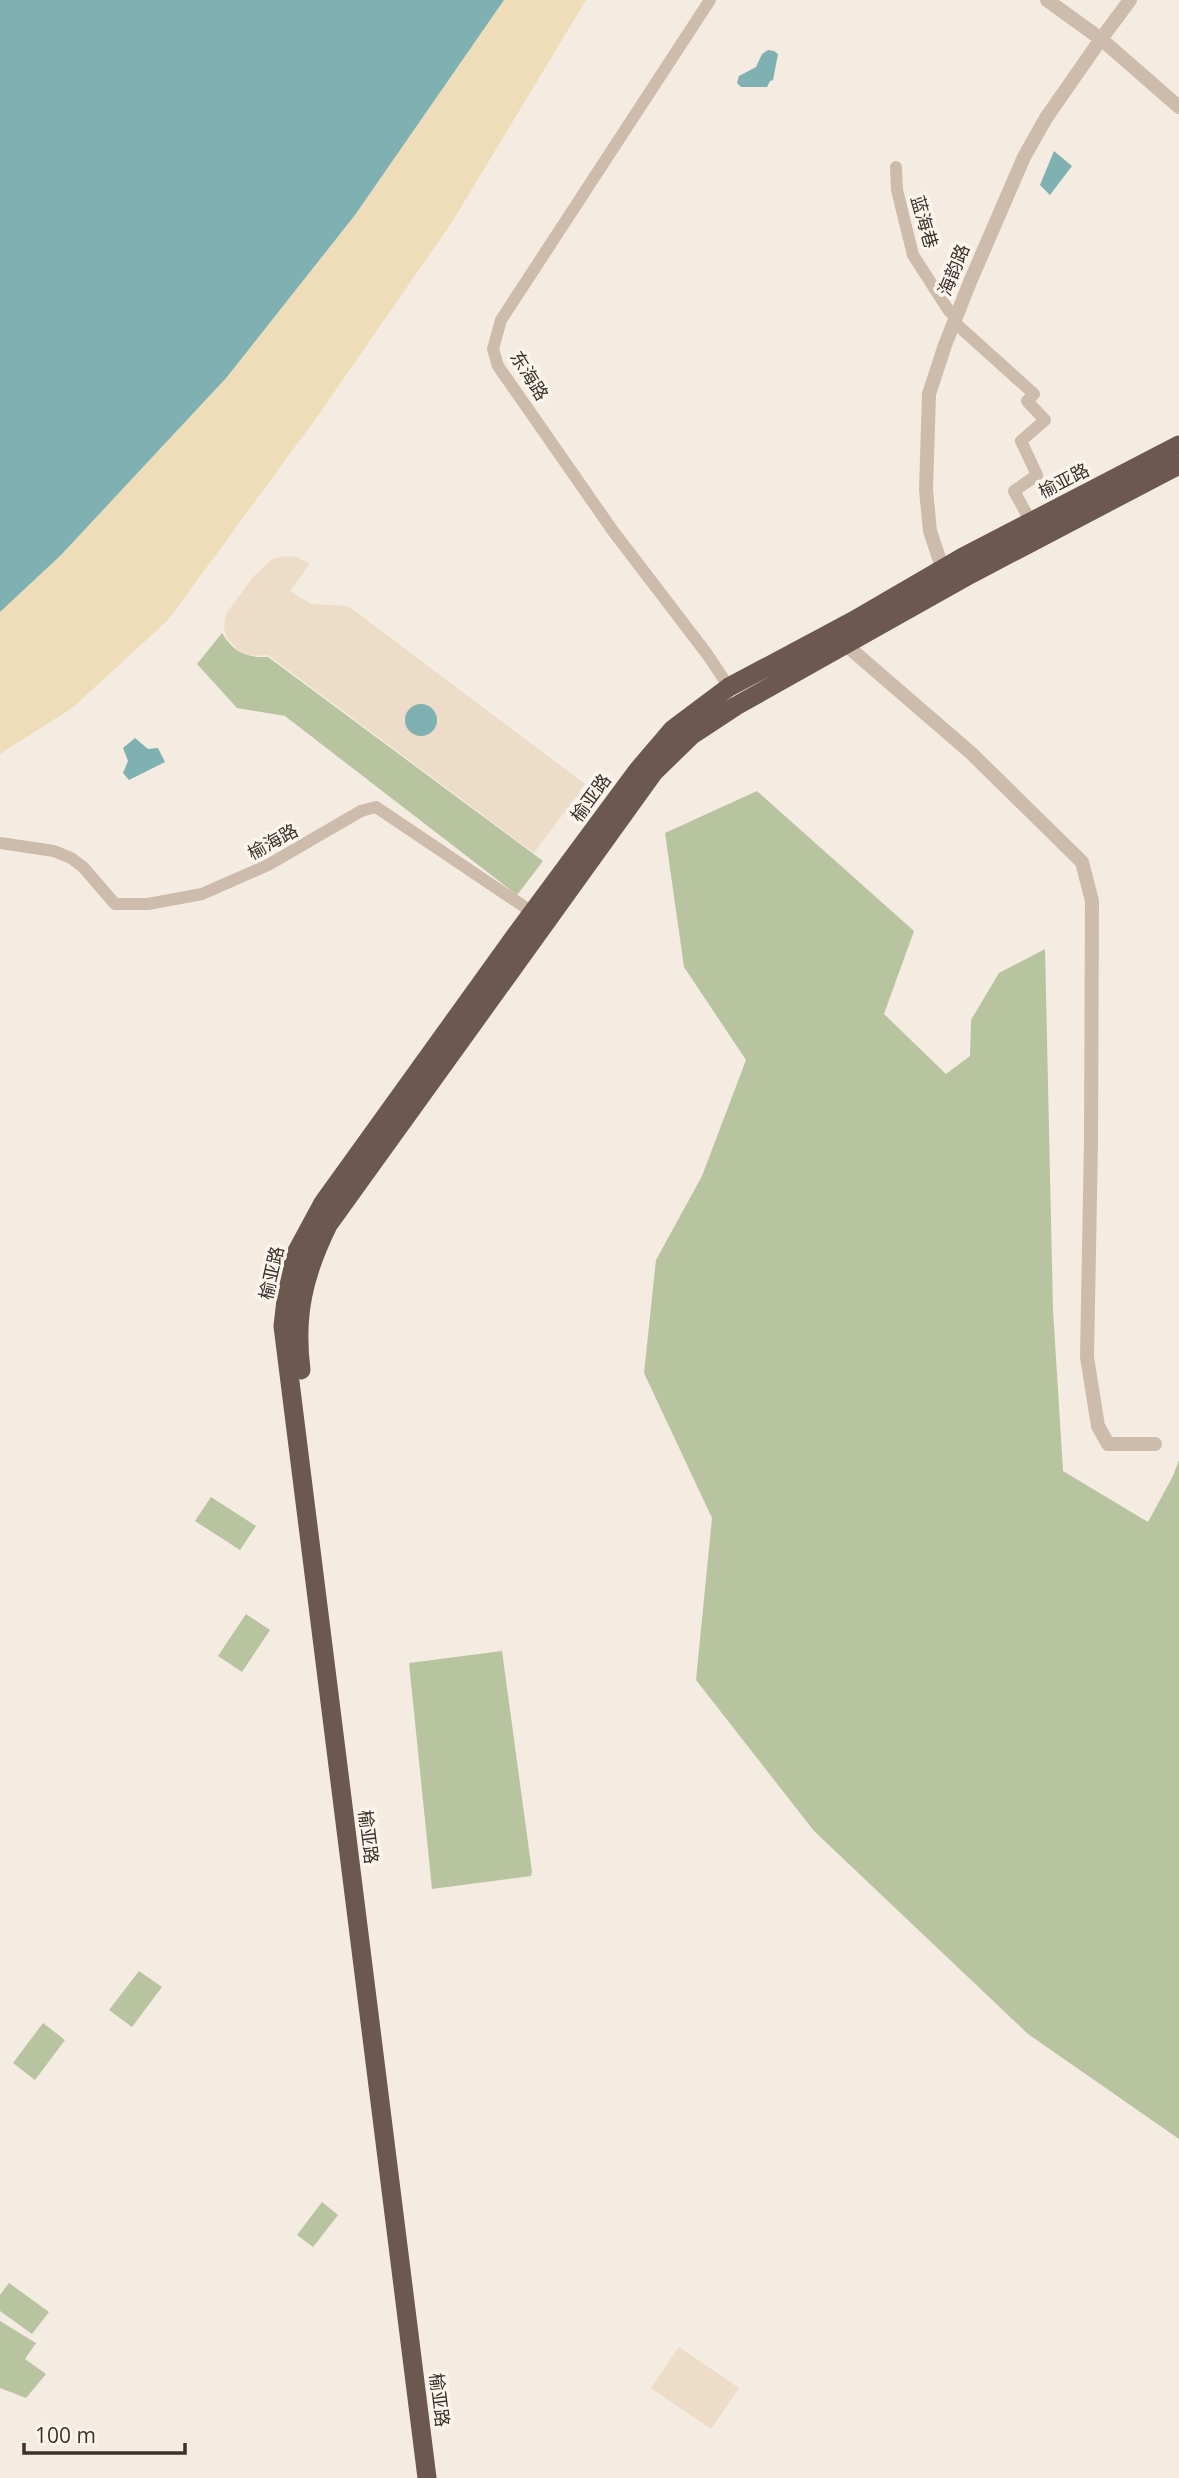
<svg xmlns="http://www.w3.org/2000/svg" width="1179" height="2478" font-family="'Open Sans','Noto Sans SC',sans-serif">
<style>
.green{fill:#b8c4a0}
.sand{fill:#efdcb8}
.plaza{fill:#ecdcc8}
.water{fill:#7fb0b2}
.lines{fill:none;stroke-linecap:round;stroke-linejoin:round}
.minor{stroke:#cdbbac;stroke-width:12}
.tertiary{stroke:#cdbbac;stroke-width:14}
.trunk{stroke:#6c584f;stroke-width:19}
.labels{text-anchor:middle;stroke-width:7;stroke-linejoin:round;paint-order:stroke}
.street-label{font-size:18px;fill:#3b302b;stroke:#fbf5ee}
</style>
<rect width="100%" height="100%" fill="#f4ebe1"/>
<path class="green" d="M222,633C233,652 247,658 268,657L543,861L517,895L285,716L237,708L197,664Z
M757,791L914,931L884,1014L946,1074L970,1056L971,1020L999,973L1045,949L1053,1310L1063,1471L1148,1522L1173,1476L1179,1460V2139L1028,2034L814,1831L696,1680L712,1518L644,1373L656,1260L702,1176L746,1060L684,967L665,833Z
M211,1497L256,1526L240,1550L195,1521Z
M246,1614L270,1630L242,1672L218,1656Z
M502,1651L532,1872L531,1876L432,1889L409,1663Z
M139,1971L162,1987L132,2027L109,2010Z
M43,2023L65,2040L35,2080L13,2063Z
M322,2202L338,2215L313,2247L297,2235Z
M9,2283L49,2312L32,2334L0,2311V2295Z
M0,2321L36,2343L25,2359L46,2374L26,2398L0,2388Z"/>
<path class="sand" d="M504,0H586L452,222L319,414L168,620L72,708L0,754V612L61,555L227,377L355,215Z"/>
<path class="plaza" d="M285,556L297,557L310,564L290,591L311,604L348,606L585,784L534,853L268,655L254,656L240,652L227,638L224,628L226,614L253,577L272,559Z
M679,2347L739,2388L711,2429L651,2388Z"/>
<path class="water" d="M0,0H504L355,215L227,377L61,555L0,612Z
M768,50L774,51L778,54L773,80L770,81L767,87H741L737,83L739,76L756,67L762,54Z
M1054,151L1072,166L1050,195L1040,185Z
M405 720a16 16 0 1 1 32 0a16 16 0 1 1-32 0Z
M135,738L148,749L158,748L165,762L129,780L123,773L128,761L123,748Z"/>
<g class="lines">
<path class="minor" d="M710,0L501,320L493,349L498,366L613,531L707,654L729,687
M896,167L897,190L913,255L949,311L956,317
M954,322L1034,394L1027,401L1045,420L1021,441L1037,475L1014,491L1031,522
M0,843L54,851L71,858L83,867L115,904H148L202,894L268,865L361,811L376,807L538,916"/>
<path class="tertiary" d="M1047,0L1101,39L1179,107
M945,576L930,531L926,490L929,394L945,345L970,282L1024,157L1046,118L1101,39L1130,0
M846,645L971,753L1082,862L1092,901L1091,1141L1087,1357L1098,1426L1108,1444H1155"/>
<path class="trunk" d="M301,1370C294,1315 304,1274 328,1225L654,772L692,735L736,706L971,574L1179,465
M427,2478L283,1326L287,1291L296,1253L323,1203L518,932L638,770L673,729L729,687L853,621L963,557L1179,445"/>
</g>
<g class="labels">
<g class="street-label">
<text transform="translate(924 222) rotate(74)" y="6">蓝海巷</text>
<text transform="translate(954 270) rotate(-68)" y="6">海韵路</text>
<text transform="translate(529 376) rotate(58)" y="6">东海路</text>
<text transform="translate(1064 481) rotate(-27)" y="6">榆亚路</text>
<text transform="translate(591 798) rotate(-54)" y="6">榆亚路</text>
<text transform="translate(273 842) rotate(-29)" y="6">榆海路</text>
<text transform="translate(272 1273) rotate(-77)" y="6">榆亚路</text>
<text transform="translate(368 1837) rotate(83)" y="6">榆亚路</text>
<text transform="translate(439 2400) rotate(83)" y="6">榆亚路</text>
</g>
</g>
<path d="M24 2443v10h161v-10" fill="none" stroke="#3b302b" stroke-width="3.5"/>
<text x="35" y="2443" font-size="21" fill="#3b302b" stroke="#fbf5ee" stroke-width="5" paint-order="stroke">100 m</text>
</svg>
